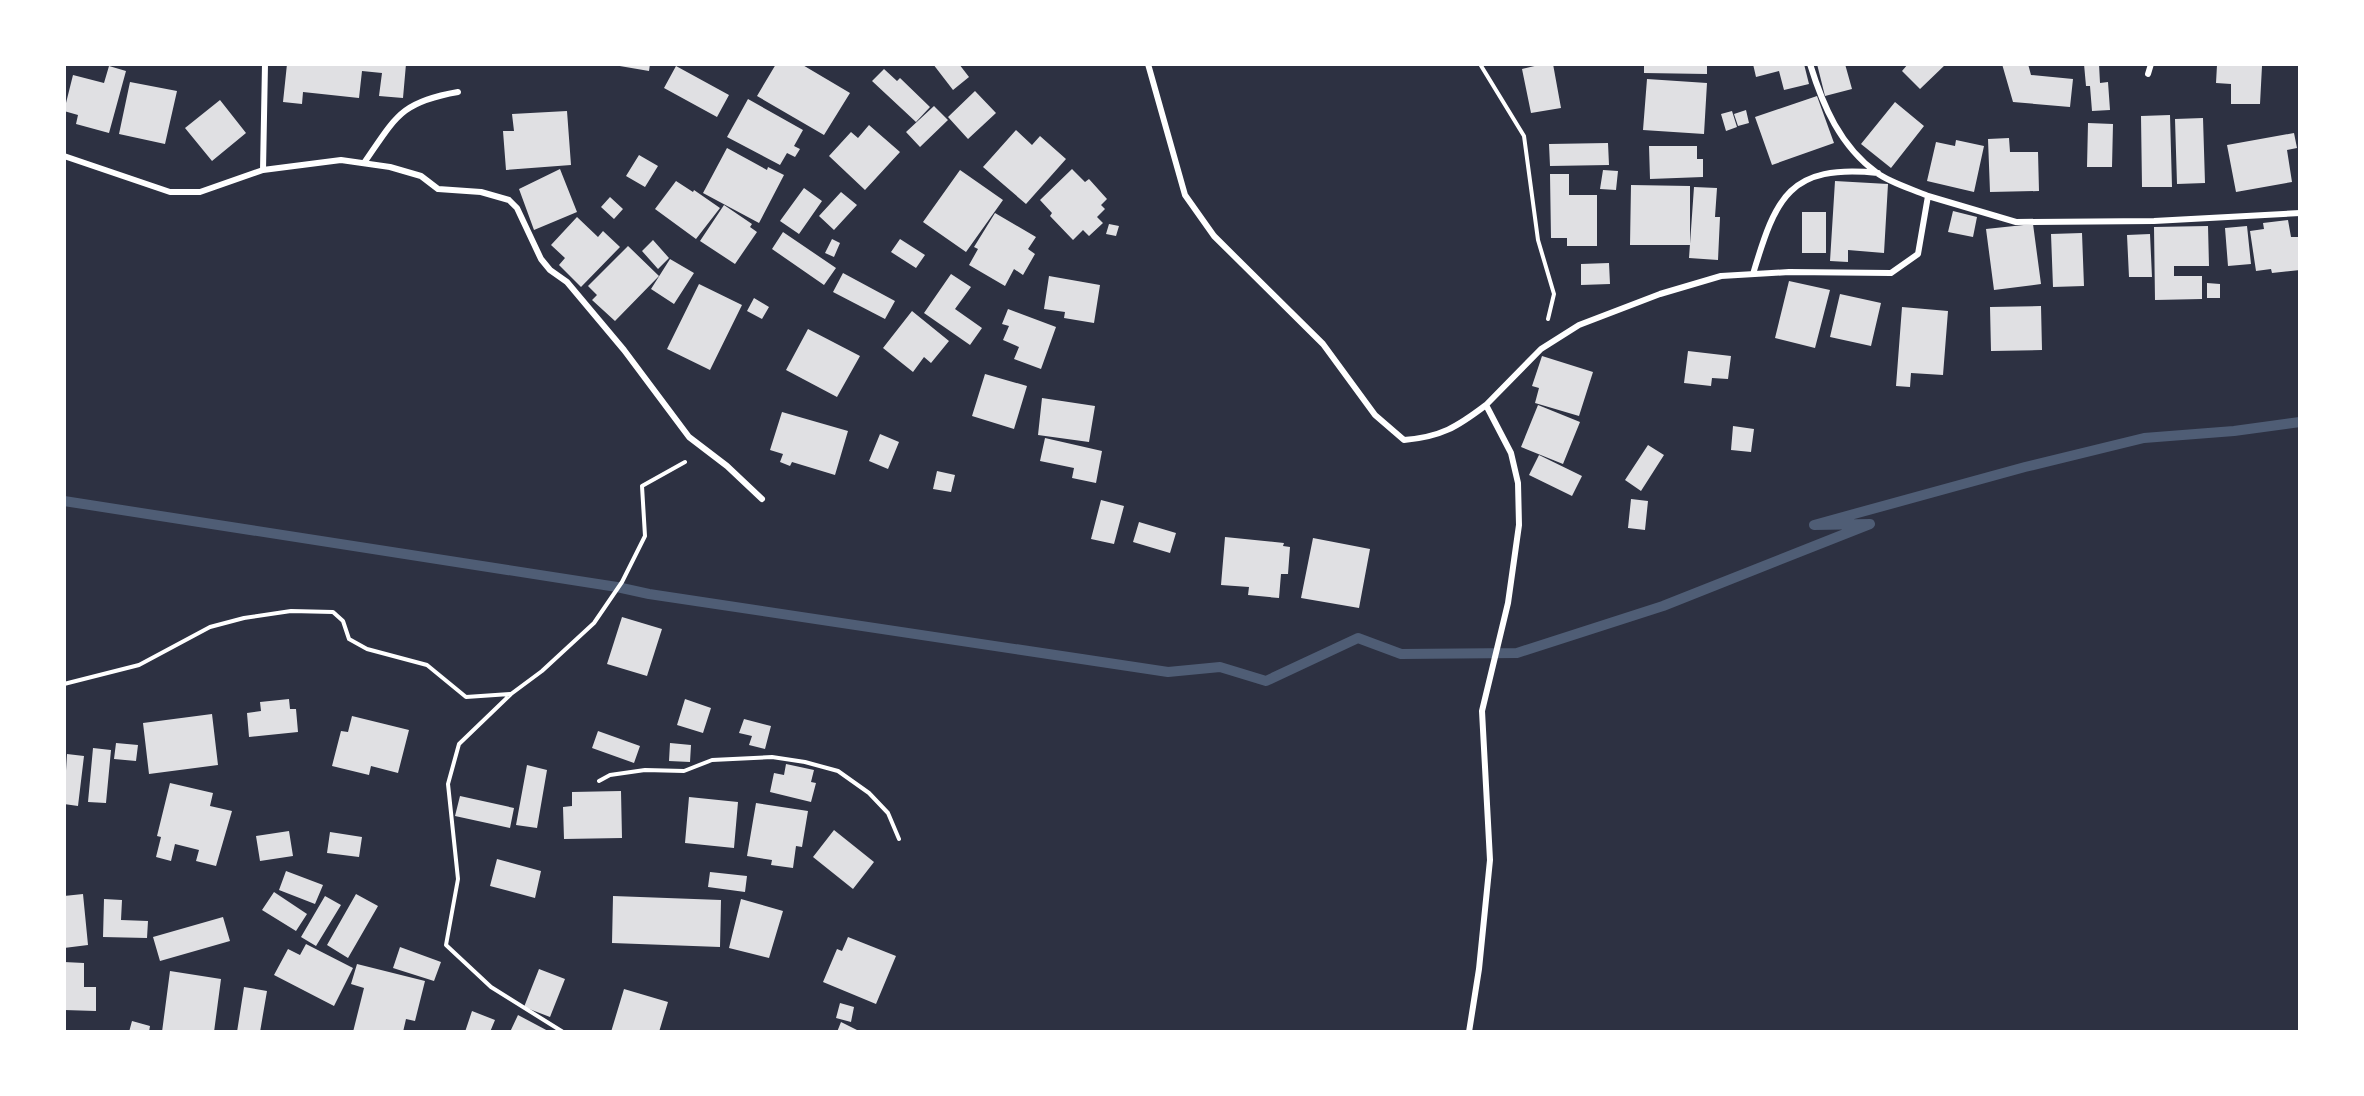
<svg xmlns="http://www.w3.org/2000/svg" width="2364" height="1096" font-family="'Titillium Web',sans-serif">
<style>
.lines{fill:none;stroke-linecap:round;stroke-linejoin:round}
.stream{stroke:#4f5d75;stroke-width:10}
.building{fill:#e0e0e3}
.path{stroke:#fff;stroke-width:4}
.minor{stroke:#fff;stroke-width:6}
</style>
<rect width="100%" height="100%" fill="#2d3142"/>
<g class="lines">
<path class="stream" d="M64,501L617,587L649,594L1168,672L1220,667L1266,681L1358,638L1401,654L1517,653L1663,606L1870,524L1814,525L2025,467L2144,438L2234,431L2300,422"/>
</g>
<path class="building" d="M287,64H406L403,98L379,96L382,73L362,71L359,98L303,92L302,104L283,102Z
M608,64H650L649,71Z
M776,64H801L850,93L824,135L757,96Z
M933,64H959L969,77L953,90Z
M1543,64H1553L1561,108L1531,113L1522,69Z
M1644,64H1707V74L1644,73Z
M1753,64H1804L1809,84L1784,90L1779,71L1756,77Z
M1817,64H1845L1852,89L1825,96Z
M1908,64H1946L1920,89L1902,71Z
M2002,64H2028L2031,75L2073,79L2070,107L2013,102Z
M2084,64H2099L2100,83L2108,82L2110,110L2092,111L2090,86H2086Z
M2217,65L2262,66L2260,104H2231V84L2216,83Z
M109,66L126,71L109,133L76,124L78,115L64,111L73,75L104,83Z
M676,66L729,95L717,117L664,88Z
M884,69L897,81L900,78L930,107L916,122L872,81Z
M1647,79L1707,83L1704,134L1643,130Z
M130,82L177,91L165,144L119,134Z
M975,91L996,113L968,139L948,117Z
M1817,96L1834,143L1772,165L1755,117Z
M748,99L803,130L794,146L800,149L795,157L787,153L780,165L727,137Z
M220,100L246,133L212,161L185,128Z
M1895,102L1924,126L1891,168L1861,144Z
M934,106L948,120L920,147L906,132Z
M1746,110L1749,123L1738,126L1734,114Z
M567,111L571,165L506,170L503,131H514L512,114Z
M1732,111L1737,127L1726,131L1721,114Z
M2170,115L2172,187H2142L2141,116Z
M2203,118L2205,183L2177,184L2175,119Z
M2088,123L2113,124L2112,167H2087Z
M869,125L900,152L865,190L829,156L851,132L858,138Z
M1016,130L1032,145L1040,136L1066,159L1026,204L983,167Z
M2294,133L2297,148L2287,150L2292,182L2236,192L2227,145Z
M2009,138L2010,152H2038L2039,191L1990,192L1988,139Z
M1956,140L1984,146L1974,192L1927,181L1936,142L1955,146Z
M1608,143L1609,165L1550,166L1549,144Z
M1649,146H1697V159H1703V177L1650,179Z
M727,148L767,170L768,167L784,175L759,223L703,193Z
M639,155L658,166L645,187L626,176Z
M560,169L577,212L534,230L519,189Z
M1072,169L1085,182L1089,179L1107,199L1101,205L1105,209L1097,217L1103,223L1089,236L1083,230L1073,240L1050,216L1052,213L1040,200Z
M960,170L1003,200L966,252L923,222Z
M1603,170L1618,171L1616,190L1600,189Z
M1550,174H1569V195H1597V246H1567V238H1551Z
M676,181L693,192L694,190L720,208L696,239L655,209Z
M1835,181L1888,184L1884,253L1848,250V262L1830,261Z
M1631,185L1690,186V245H1630Z
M1694,187L1717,188L1715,217H1720L1718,260L1689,258Z
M804,188L822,201L799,234L780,221Z
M841,192L857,205L834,230L819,216Z
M610,197L623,209L614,219L601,207Z
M724,205L752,224L750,227L757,232L735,264L700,241Z
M1953,211L1977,217L1973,237L1948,232Z
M1802,212H1826V253H1802Z
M995,213L1036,237L1028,249L1035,254L1023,275L1014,269L1005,286L969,265L978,249L974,247Z
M577,217L598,237L603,231L620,247L581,287L559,265L565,258L551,245Z
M2288,220L2291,237H2300V270L2272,273L2271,269L2256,271L2250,231L2264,229L2263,223Z
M1109,224L1119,226L1116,236L1106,234Z
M2033,224L2041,284L1994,290L1986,229Z
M2208,226L2209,266H2174V276H2202V299L2155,300L2154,227Z
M2247,226L2251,264L2228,266L2225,228Z
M783,232L836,268L824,285L772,249Z
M2082,233L2084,286L2053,287L2051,234Z
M2150,234L2152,277H2129L2127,235Z
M832,239L840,243L834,257L825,253Z
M900,239L925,255L916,268L891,252Z
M653,240L669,258L658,269L642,251Z
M628,246L659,276L615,321L592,300L597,295L588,286Z
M670,259L694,273L674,304L651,289Z
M1609,263L1610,284L1581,285V264Z
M843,273L895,301L885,319L833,292Z
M951,274L971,287L955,309L982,328L970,345L924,313Z
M1049,276L1100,285L1094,323L1064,318L1065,312L1044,309Z
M1789,281L1830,290L1815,348L1775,338Z
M2207,283L2220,284V298H2207Z
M699,284L742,305L710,370L667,349Z
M1840,294L1881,303L1871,346L1830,337Z
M754,298L769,307L762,319L747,311Z
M2041,306L2042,350L1991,351L1990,307Z
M1902,307L1948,311L1943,375L1911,373L1910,387L1896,386Z
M1008,309L1056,327L1041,369L1014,359L1019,347L1003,340L1009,326L1002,324Z
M912,311L949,341L931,363L924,357L913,372L883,348Z
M808,329L860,356L837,397L786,370Z
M1688,351L1731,356L1728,379L1712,378L1711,386L1684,383Z
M1542,356L1593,372L1579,416L1535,403L1539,388L1532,386Z
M985,374L1027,386L1014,429L972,416Z
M1042,398L1095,406L1089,442L1038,435Z
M1538,405L1580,422L1563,464L1521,447Z
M782,412L848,431L835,475L792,462L790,466L780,462L783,454L770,450Z
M1733,426L1754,429L1751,452L1731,450Z
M880,434L899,442L888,469L869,461Z
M1045,438L1102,451L1096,483L1072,478L1074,468L1040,461Z
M1648,445L1664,455L1641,491L1625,480Z
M1539,455L1582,476L1572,496L1529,475Z
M937,471L955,475L951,492L933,489Z
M1631,499L1648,501L1645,530L1628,528Z
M1101,500L1124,506L1114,544L1091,539Z
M1139,522L1176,533L1170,553L1133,542Z
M1225,537L1284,543L1283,546L1290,547L1288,574H1281L1279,598L1248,595L1249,587L1221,585Z
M1313,538L1370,549L1359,608L1301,598Z
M622,617L662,629L647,676L607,664Z
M289,699L290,709H296L298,732L249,737L247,713L261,711L260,702Z
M685,699L711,708L703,733L677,725Z
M212,714L218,765L149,774L143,723Z
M352,716L409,730L398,773L371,766L369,775L332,766L341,731L348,732Z
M744,719L771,726L765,749L749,745L752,736L739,733Z
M598,731L640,746L634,763L592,748Z
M116,743L138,745L136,761L114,759Z
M670,743L691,745L690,762L669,761Z
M93,748L111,750L106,803L88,802Z
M67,754L84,756L78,806L64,804Z
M786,764L814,770L811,782L816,783L811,802L770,792L774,773L784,775Z
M527,765L547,770L537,828L516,825Z
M170,783L213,793L210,806L232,811L216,866L196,861L199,850L175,844L171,861L156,857L161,837L157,836Z
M621,791L622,838L564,839L563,807L572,806V792Z
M460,796L514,808L510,828L455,816Z
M689,797L738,802L734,848L685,843Z
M756,803L808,811L802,847L796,846L793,868L771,865L772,860L747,856Z
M834,830L874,862L853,889L813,857Z
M289,831L293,856L260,861L256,836Z
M330,832L362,837L359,857L327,853Z
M497,859L541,871L535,898L490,886Z
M286,871L323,885L315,904L279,890Z
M710,872L747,876L745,892L708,887Z
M274,892L307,914L296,931L262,910Z
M83,894L88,945L64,948V896Z
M356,894L378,906L348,958L327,945Z
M325,896L341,905L316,946L301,937Z
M613,896L721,900L720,947L612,943Z
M104,899L122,900L121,920L148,921L147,938L103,937Z
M741,899L783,911L769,958L729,948Z
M223,917L230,941L160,961L153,937Z
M848,937L896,956L876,1004L823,982L837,949L842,951Z
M306,944L353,968L334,1006L274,975L288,949L300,955Z
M400,947L441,962L434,981L393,968Z
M64,962L84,963V987H96V1011L64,1010Z
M357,964L425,981L415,1021L406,1019L403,1032H353L364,988L351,984Z
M539,969L565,979L550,1017L524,1007Z
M170,971L221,979L214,1032H162Z
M244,987L267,991L260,1032H237Z
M624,989L668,1002L659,1032H611Z
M840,1003L854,1007L851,1022L836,1018Z
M472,1011L495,1020L490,1032H465Z
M518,1015L550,1032H510Z
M132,1021L150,1026L149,1032H129Z
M841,1022L861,1032H837Z"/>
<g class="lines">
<path class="path" d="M1480,64L1524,136L1538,240L1554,294L1548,319
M64,684L139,665L210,627L244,618L291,611L333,612L343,621L349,639L367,649L427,665L466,697L510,694
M599,781L610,775L645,770L684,771L712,760L772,757L805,762L838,771L869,793L888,813L899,839
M563,1032L491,987L446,945L458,879L448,784L459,744L511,694L542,671L594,623L622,582L645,536L642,486L685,462"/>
<path class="minor" d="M1148,64L1185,195L1214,236L1323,344L1375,415L1404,440C1441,437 1457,427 1486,405
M1810,64C1823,106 1840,146 1877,173C1891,183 1912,189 1928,196
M2148,74L2151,64
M64,156L170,192H200L263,170L341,160L390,167L421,176L438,189L481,192L509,200L517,208L541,259L550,270L567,282L624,350L689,437L727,466L762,499
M364,163C396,117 400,102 458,92
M263,170L265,64
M1753,274C1776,197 1789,164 1878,173
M1469,1032L1479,969L1490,860L1482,711L1508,603L1519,525L1518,483L1511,453L1486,405L1541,349L1579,325L1660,294L1721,276L1789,272L1891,273L1918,254L1928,196L2016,222L2154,221L2300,213"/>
</g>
<rect width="2364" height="1096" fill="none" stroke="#ffffff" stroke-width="132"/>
</svg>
